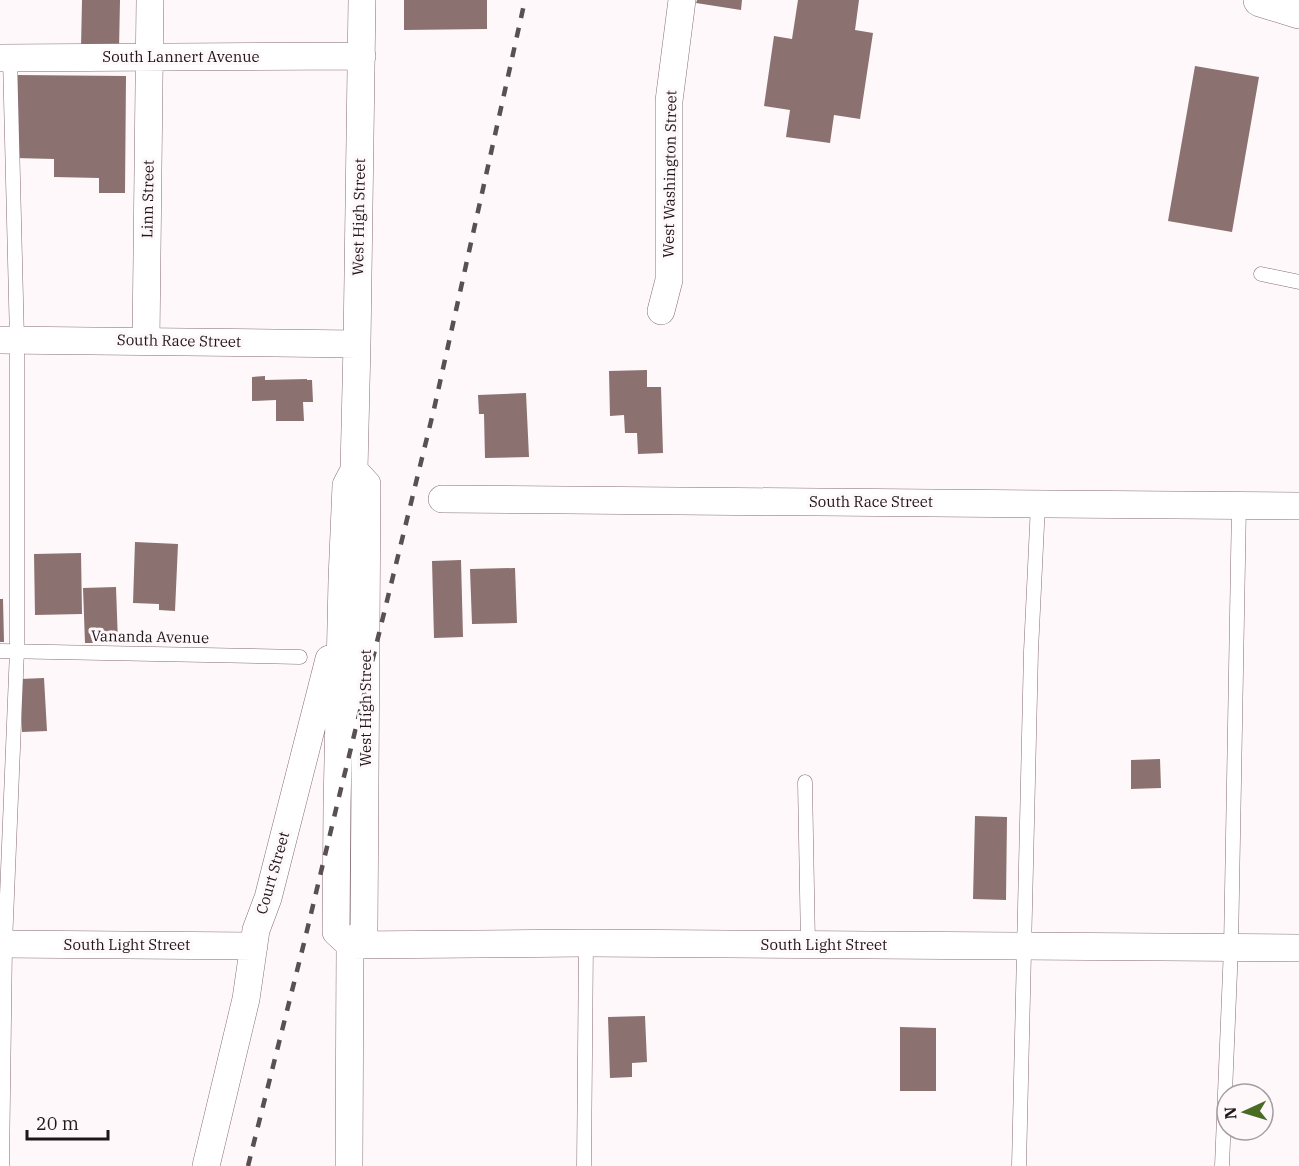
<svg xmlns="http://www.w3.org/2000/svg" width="1299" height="1166" font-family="'IBM Plex Serif',serif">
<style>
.building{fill:#8b716f}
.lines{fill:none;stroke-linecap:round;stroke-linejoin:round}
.service-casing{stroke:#866d75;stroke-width:15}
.minor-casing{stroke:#866d75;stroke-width:28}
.secondary-casing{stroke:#866d75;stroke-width:34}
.service{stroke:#fff;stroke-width:14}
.minor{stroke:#fff;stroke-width:27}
.secondary{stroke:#fff;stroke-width:33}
.rail{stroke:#585053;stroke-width:4.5;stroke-dasharray:10 10;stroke-linecap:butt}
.labels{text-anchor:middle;stroke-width:6;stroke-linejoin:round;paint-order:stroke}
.street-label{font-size:15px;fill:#1f1619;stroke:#fef8fa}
</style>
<rect width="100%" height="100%" fill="#fef8fa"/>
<path class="building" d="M82,0H120L119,49L81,48Z
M404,0H487V29L404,30Z
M697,0H742L741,10L696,3Z
M798,0H859L855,30L873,33L860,119L834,115L830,143L786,137L790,110L764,106L774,36L792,39Z
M1195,66L1259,77L1232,232L1168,221Z
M16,75L126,76L125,193H99V178L54,177V159L15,158Z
M647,370V387H661L663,453L638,454L637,433H625L624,415L610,416L609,371Z
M265,376V380L307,379V380H312L313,402H303L304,421H276V400L252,401V377Z
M526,393L529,457L485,458L484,414H479L478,395Z
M135,542L178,544L175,611L159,610V604L133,603Z
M81,553L82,614L35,615L34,554Z
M461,560L463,637L434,638L432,561Z
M515,568L517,623L472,624L470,569Z
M116,587L118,643H85L83,588Z
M0,599H3L4,642H0Z
M44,678L47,731L22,732L20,679Z
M1160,759L1161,788L1131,789V760Z
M975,816L1007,817L1006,900L973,899Z
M645,1016L647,1062L632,1063V1077L610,1078L608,1017Z
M900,1027L936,1028V1091H900Z"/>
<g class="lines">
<g class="service-casing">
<path id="service" d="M1261,274L1299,282
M0,651L300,657
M805,782L808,945
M2,1166L5,944L17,650V340L10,58
M584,1166L586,943
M1019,1166L1031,651L1038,504
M1222,1166L1231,947L1239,505"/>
</g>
<g class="minor-casing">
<path id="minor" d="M0,58L362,56
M661,311L669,280V101L682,0
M0,340L357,344
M146,340L150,0
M442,499L1299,506
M0,944L254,946
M350,945L336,932L337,805L342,580L346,485L354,470L357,344L362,0
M350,945L586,943L1299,948
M206,1166L246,999L256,930L268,898L329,659
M349,1166L350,945L364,930L367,484L354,470"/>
</g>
<g class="secondary-casing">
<path id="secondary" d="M1260,0L1299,12"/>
</g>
<use href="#service" class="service"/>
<use href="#minor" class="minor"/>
<use href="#secondary" class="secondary"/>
<path class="rail" d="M248,1166L304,943L337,805L434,409L525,0"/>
</g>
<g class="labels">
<g class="street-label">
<text x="181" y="62">South Lannert Avenue</text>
<text transform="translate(670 174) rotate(-89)" y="5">West Washington Street</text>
<text transform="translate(148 199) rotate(-89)" y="5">Linn Street</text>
<text transform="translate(359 217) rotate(-89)" y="5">West High Street</text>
<text transform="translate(179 341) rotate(1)" y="5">South Race Street</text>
<text x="871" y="507">South Race Street</text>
<text transform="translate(150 637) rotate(1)" y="5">Vananda Avenue</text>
<text transform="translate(366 708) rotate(-90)" y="5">West High Street</text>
<text transform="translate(273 873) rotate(-74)" y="5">Court Street</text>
<text x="127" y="950">South Light Street</text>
<text x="824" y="950">South Light Street</text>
</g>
</g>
<g transform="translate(1245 1112) rotate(266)"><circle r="28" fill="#fef8fa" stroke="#a59ea0" stroke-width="1.5"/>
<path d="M0-4.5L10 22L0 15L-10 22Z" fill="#496c25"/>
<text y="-9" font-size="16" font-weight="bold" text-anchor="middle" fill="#1f1619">N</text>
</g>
<path d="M27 1130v9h81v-9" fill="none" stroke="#1f1619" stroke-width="3"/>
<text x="36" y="1130" font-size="18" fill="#1f1619" stroke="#fef8fa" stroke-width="4.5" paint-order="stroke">20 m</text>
</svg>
